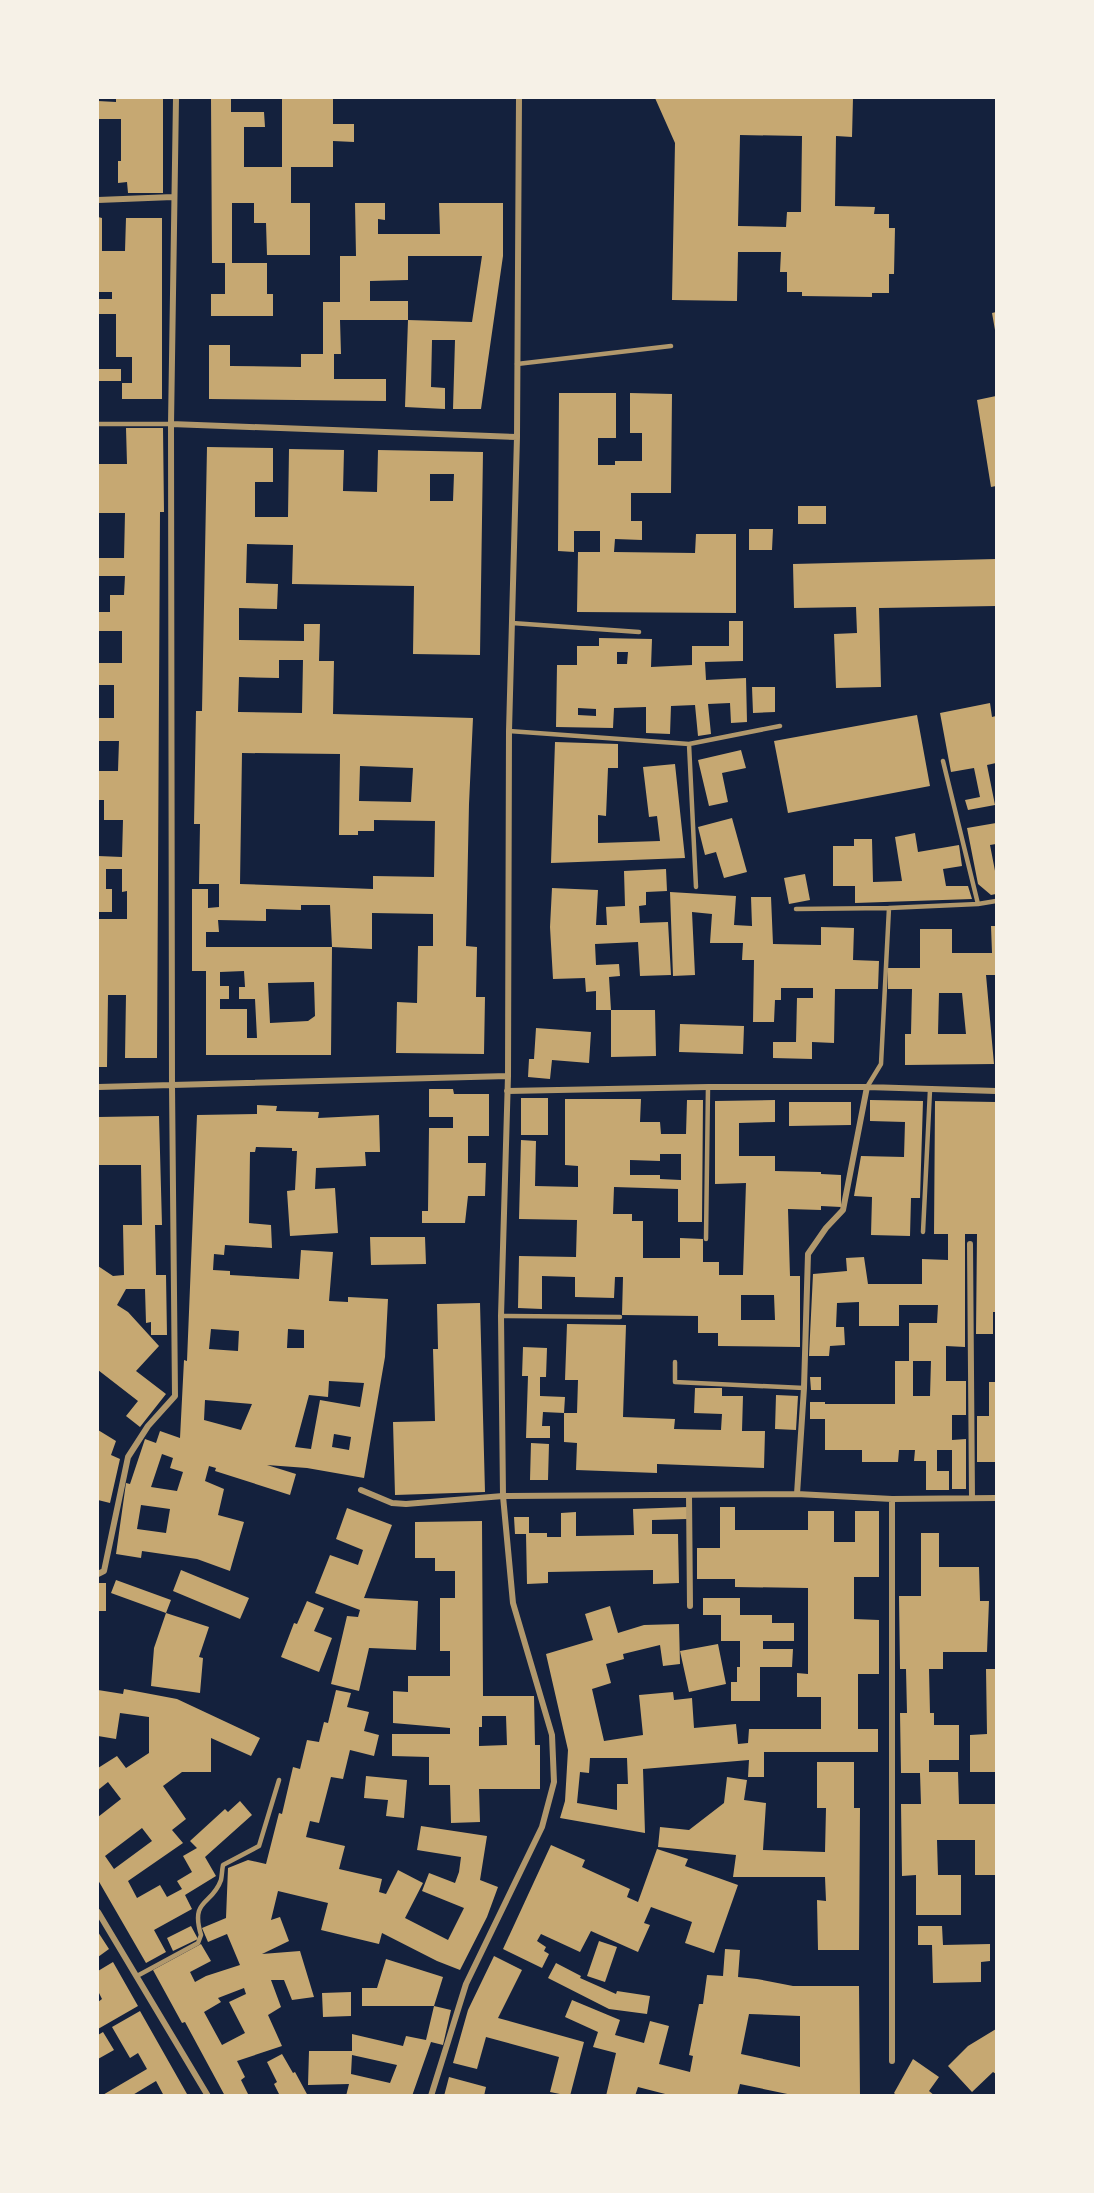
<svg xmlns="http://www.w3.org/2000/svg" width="1094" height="2193" font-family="Mulish,sans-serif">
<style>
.building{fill:#c6a872;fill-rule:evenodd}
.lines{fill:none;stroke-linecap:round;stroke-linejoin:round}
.service{stroke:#b1986c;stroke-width:4.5}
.minor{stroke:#b1986c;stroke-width:6}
</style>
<rect width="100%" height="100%" fill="#14213d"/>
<path class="building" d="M116,98H163V193H128L127,182L118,183V161H121V119H98V101L116,102Z
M211,98H231V112H264L265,127H244V167H282V98H333V124H354V142L333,141V167H291V203H310V255H267L266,223H254V203H232V263H267V294H273V316H211V294H225V263H212Z
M655,98H853L852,137L836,136L835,206L875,207L874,214H889V228H895L894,274H889V293H872V297L802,296V292H787V272H780L781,252H738L737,301L672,300L675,143ZM740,135L802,136L801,212H787L786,227L738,226Z
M355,203H385V220L378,219V234H440L439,203H503V256L481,409H453L455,340H432L431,387L445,388V409L405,407L408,320L472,322L482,256H408V280L370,281V301H408V320H340L341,354H334V379H386V401L209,399V345H230V366L301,367V354H323V302H340V256H356Z
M98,217L102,218V251H125L126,218H162V399H122V383H132V357H116V314H98V299H112V292H98Z
M996,312V330H995L992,313Z
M98,369H121V381H98Z
M559,393H616V438H598V465H615V461H642V433H630V393L672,394L671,493H631V521H642V540L615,539L614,552L695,553L696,534H736V613L577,612L578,552H600V531H574V552L558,551Z
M996,396V486L991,487L977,400Z
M126,428H163L164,512H160L157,1058H125L126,995H108L107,1067H98V919H127V891L122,892V869H106V889H112V912H98V856L122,857L123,820H104V800H98V771H118L119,741H98V718H114V685H98V663H122V631H98V612H110V595H124L125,576H98V558H124L125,513H98V464H127Z
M207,447L273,448V482H255V517H288L289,449L344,450L343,491L377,492L378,450L483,452L480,655L413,654L414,586L292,584L293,545L247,544L246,583L278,584L277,609L239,608V640L304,641V624H320L319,661H334L333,714L473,718L469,804L466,946L477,947L476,997H485L484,1054L396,1053L397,1002L417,1003L418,946H433V914L372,913V949L332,947L330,905H301V910L266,909V921L218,920L219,932H206V947H332L331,1055H206V971H192V889H208V908L219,907V884H199L200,824H194L196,711H202ZM430,474H454L453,501H430ZM279,660H303L302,713L238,712L239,677L279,678ZM242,753L340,754L339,835H358V831H374V820L435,821L434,877L373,876V889L240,884ZM360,766L413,768L411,802L359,801ZM244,971L245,987H239V999H255L257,1038H247V1009H220V999H229V986H220V972ZM314,982L315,1016L308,1021L270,1023L268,983Z
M798,506H826V524H798Z
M749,529H773L772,550H749Z
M996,559V606L879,608L881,687L836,688L834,634L857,633L856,607L794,608L793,564Z
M729,621H743V661L705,662L706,680L746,678L747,722L731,723L730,703L708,704L711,734L698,736L695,705L671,706L670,734L646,733V707L614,708L613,728L556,727L557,665H577V646H599V638L652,639L651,667L692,665V646H729ZM617,652H628L627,664H617ZM578,708L596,709V716L578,715Z
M752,687H775V712L753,713Z
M990,703L992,717L996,716V763L987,765L995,805L968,810L965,800L980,797L974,768L951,772L940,713Z
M917,715L930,786L788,813L774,741Z
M555,742L618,744V768H608L606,816L598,815V843L660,841L657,816L649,817L643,767L675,764L685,858L551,863Z
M741,750L746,768L722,773L728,802L709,806L698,760Z
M732,818L747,872L724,878L716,852L705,855L698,827Z
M996,823V844L990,845L996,876V894L991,895L978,884L967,828Z
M915,833L918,852L959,845L962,866L943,869L946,886H968L972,899L855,903V886H833V846H854V839H872L873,882L902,881L895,837Z
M666,869L667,891L646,892V905L639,906L640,923L668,922L671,975L640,976L638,942L595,944L596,965L619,964L620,976L609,977L611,1010H596V991L586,992L585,978L553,979L550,927L552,888L598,890L596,925H607L606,907L625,906L624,871Z
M805,874L810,900L789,904L784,878Z
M670,892L736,896L734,925L752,926L751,897H771L773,944L821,945V927L854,928L853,960L879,961L878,989H835L834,1043L812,1042V1059L773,1058V1042H796L797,998H813V988H781V1000H775L774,1022H753L754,960H742L743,943H710L712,914L692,912L695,975L673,976Z
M991,926H996V975H986L994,1064L905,1065V1034H911L912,989H888V968H920V929H952V953H992ZM939,993H962L966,1034H938Z
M611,1010H655L656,1056L611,1057Z
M680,1024L744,1026L743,1054L679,1052Z
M536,1028L591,1032L589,1063L552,1060L550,1079L528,1077L529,1059H534Z
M429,1089H453L454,1094H489V1136H468V1163H486L485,1196H468L465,1223H422V1211H428L429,1128H453V1117H429Z
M521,1098H548V1135H521Z
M565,1099H641L640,1122H660L661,1134H686L687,1100H703L702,1222H678V1189L614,1187L613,1214H632V1221H643V1258H680V1238L703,1239V1262H719V1275H743L746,1183L715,1184V1101L775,1100V1122L739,1123V1156H775V1171L821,1172V1174L841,1175V1207L821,1206V1210L788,1209L790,1276H800V1347L718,1346V1333H698V1316L622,1315L623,1277H615L614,1298L575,1297V1277L542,1276V1309L518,1308L519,1256L576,1257L577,1220L519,1219L521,1140L536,1141L535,1186L578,1187V1166L565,1165ZM660,1154H681V1180L660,1179V1175H630V1160L660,1161ZM741,1295H774L775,1320H741Z
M870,1100L923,1101L920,1198H911L910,1236L871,1235L872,1197L854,1196L861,1156L904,1157L905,1122L870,1121Z
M935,1101L996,1102V1312H993V1334H976L977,1234H965V1347L946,1346V1381H966V1415H952V1440L966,1439V1489H952V1450H937V1471H949V1490H926V1461H914L915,1450H899L898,1462H862V1450H825V1419H810V1402H825V1404H895V1361H909V1323H937L938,1305H899V1326H859V1302L837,1303L836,1327H844L845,1345L830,1346L829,1356H809L813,1274L847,1271L846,1258L864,1257L868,1284H922V1259L948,1260V1234H934ZM913,1361H931L930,1396H913Z
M789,1102H851V1125L789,1126Z
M257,1105L277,1106L276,1111L319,1112L318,1118L379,1115L380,1152H365L366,1166L316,1168L315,1189L335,1188L338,1233L290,1236L287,1191L295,1190L297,1151H292V1148L256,1147L255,1152H250L249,1223L271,1225L272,1248L225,1245L224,1255L214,1254L213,1270L230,1271V1275L299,1279L301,1250L333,1252L329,1301L348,1302V1297L388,1299L385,1357L364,1478L307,1468L267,1465L296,1474L290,1495L215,1471L216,1468L209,1466L205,1481L224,1489L218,1515L244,1522L230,1571L197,1559L142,1551L141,1558L116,1554L126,1483L130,1484L145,1439L156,1443L160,1431L180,1438L184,1360L187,1361L197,1115L257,1114ZM211,1329L239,1331L238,1351L209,1349ZM288,1329L304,1330V1348H287ZM329,1381L364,1383L360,1407L320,1400L311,1449L295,1447L309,1395L328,1397ZM205,1400L252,1404L241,1430L204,1420ZM334,1434L351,1437L349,1450L332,1447ZM162,1454L173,1458L170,1468L183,1472L177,1491L151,1487ZM141,1505L170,1509L166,1533L137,1529Z
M159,1116L162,1225H155L156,1275H166L167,1335H151V1322L146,1323L145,1289H126L117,1305L128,1312L159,1346L136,1371L166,1394L140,1427L126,1416L138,1401L98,1370V1266L113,1276L124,1275L123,1225H142L141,1165H98V1117Z
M370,1237H425L426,1264L371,1265Z
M480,1303L485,1492L395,1495L393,1422L435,1421L433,1349H438L437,1304Z
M567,1324L626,1325L623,1417L675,1419L674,1429L721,1430L722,1414L694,1413L695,1388H722V1396H743L742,1431H765L764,1468L657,1464V1473L576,1470L577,1443L564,1442V1413H577L578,1380H565Z
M523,1347L547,1348L546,1377H540V1396L565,1397L564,1413L543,1412L542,1426H550V1438H526L528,1376H522Z
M810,1377H821V1390H811Z
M989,1382H996V1462H977V1416H989Z
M776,1395L798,1396L796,1430L775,1429Z
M98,1430L116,1441L111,1455L120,1459L110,1503L98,1500Z
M531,1443L549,1444L548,1480H530Z
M687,1507V1519L652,1520V1534H678L679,1583L653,1584V1570L548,1572V1583L527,1584L526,1534H515L514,1517H529V1533H547V1537H561V1513L576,1512V1536L634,1535L633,1509Z
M720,1507H735V1530H808V1511H834V1542H855V1511H879V1577H854V1619L879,1620V1674H858V1729H878V1752H764V1777H748L749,1760L643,1769L645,1833L560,1818L565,1801L568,1750L546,1654L593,1640L585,1614L610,1606L618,1633L644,1625L679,1624L680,1664L663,1666L660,1645L623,1654L624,1659L606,1664L611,1683L592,1689L604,1741L643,1735L639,1695L673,1692L674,1700L692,1698L694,1728L736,1724L738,1744L748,1743L749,1729H821V1697H797V1673L808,1674V1588L735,1587V1579H697V1548H720ZM590,1758H627L628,1784H617V1810L577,1803L580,1772L589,1773Z
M347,1508L392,1525L364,1598L418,1601L416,1650L369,1648L359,1691L331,1684L347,1616L358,1617L360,1610L315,1593L330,1555L358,1565L363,1550L336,1539Z
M482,1521L483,1696H534L535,1745H540V1789H479L480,1822L451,1823L450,1785H429V1757L392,1756V1734H450V1728L393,1723V1691L408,1692V1676H450V1651H440V1598H455V1571H435V1558H415V1522ZM482,1716H506L507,1745L479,1746V1727H482Z
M921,1533H939V1567H979L980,1601H989L987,1652H943V1669H929L930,1713H934V1725H959V1760H929V1772H958L959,1804H996V1875H975V1840H937L938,1875H961V1915H916V1875L902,1876L901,1804H921L920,1773H901L900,1713H907L906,1669H900L899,1596H921Z
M181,1570L249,1598L240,1619L173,1591Z
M116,1580L171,1600L166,1613L111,1593Z
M98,1583H106V1611H98Z
M703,1598H740V1615H772V1623H794V1641H763V1649H793L792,1667H760V1701H731V1682H737V1667H740V1641H721V1615H703Z
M307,1601L324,1608L314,1631L332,1638L319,1672L281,1657L294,1623L297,1624Z
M166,1613L209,1627L199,1657L203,1658L200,1693L151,1686L154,1648Z
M718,1644L726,1684L689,1692L680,1651Z
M986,1669H996V1772H970V1735L987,1734Z
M124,1689L177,1699L260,1738L251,1756L211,1738V1772H182L163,1786L186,1819L172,1830L183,1843L128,1881L137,1898L160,1885L167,1897L182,1889L177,1881L192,1872L183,1856L197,1848L190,1841L225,1809L228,1812L240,1801L252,1815L205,1857L216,1876L185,1895L192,1909L154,1930L166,1952L146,1963L98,1880V1817L121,1799L108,1782L98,1790V1768L117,1756L126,1768L149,1753V1717L120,1713L116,1739L98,1736V1690L123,1694ZM142,1828L152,1841L114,1869L105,1856Z
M336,1690L351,1693L347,1707L369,1712L364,1731L379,1735L374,1756L350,1750L343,1779L331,1777L319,1823L310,1821L306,1837L345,1846L339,1869L382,1879L379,1892L386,1894L398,1870L423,1883L405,1918L448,1940L464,1908L422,1891L429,1873L455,1883L459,1872L461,1857L417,1850L421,1826L487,1836L480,1880L498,1887L487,1917L460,1970L437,1961L382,1933L379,1944L321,1930L328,1903L278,1891L271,1920L280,1917L289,1941L262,1954L300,1951L314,1997L292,2000L284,1980H271L281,2007L268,2015L282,2046L237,2061L245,2077L241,2080L249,2096H225L185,2022L182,2023L153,1970L201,1944L211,1961L190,1972L195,1982L206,1976L240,1965L227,1934L208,1942L202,1928L226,1918L228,1868L248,1860L266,1864L279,1813L282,1814L293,1767L300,1769L307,1740L319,1742L324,1722L328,1723ZM244,1988L246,1994L229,2002L245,2033L222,2045L204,2012L221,2002L218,1998Z
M817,1762H854V1808H860L859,1950H818L817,1900L826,1901L825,1877H733L736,1855L658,1847L660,1827L689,1830L724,1803L727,1777L747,1780L744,1800L766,1803L763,1850L825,1852L826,1808H817Z
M366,1776L407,1780L404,1818L386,1816L388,1800L364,1798Z
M551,1845L585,1860L582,1867L630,1889L627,1897L638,1902L657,1849L688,1859L685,1866L738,1885L714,1953L685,1943L692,1922L651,1907L644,1923L650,1925L638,1952L591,1931L580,1952L541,1934L537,1941L546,1947L544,1951L549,1954L542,1968L503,1949Z
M191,1926L198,1939L173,1951L167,1938Z
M918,1926H942L943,1945L990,1944V1961L981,1962V1982L933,1983L932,1945H918Z
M98,1932L109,1949L98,1957Z
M599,1941L617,1947L605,1982L587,1976Z
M725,1949L740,1950L738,1977L757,1979L793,1986H859L860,2096H797L740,2084L737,2096H673L638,2087L635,2096H606L616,2053L593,2047L598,2032L565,2017L572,2000L620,2020L615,2035L644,2043L650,2021L669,2026L659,2064L690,2072L693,2056L689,2055L699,2004H703L707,1975L723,1976ZM749,2014L800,2016V2067L741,2054Z
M494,1956L522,1970L498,2018L584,2042L570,2096L550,2092L559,2057L486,2037L477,2069L453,2063L468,2010Z
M386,1959L443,1977L434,2006H362V1988H377Z
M113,1962L138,2006L98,2029V2002L102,1999L98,1991V1971Z
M556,1963L581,1976L580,1978L616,1994L617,1991L650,1996L647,2014L609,2009L548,1978Z
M351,1992V2016L323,2017L322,1993Z
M434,2006L451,2010L443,2045L431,2042L412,2096H346L349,2084L308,2085L309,2051H352V2034L403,2046L406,2036L426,2040ZM352,2055L397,2065L390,2083L351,2074Z
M140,2011L187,2094L185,2096H164L156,2081L131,2096H101L147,2069L138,2053L130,2058L112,2027Z
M996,2029V2074L993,2072L972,2092L948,2066L968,2046Z
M103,2032L114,2050L98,2059V2035Z
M282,2054L293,2073L295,2072L308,2096H280L274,2084L277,2082L267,2062Z
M913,2059L939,2077L929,2091L935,2096H897L894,2093Z
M449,2077L486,2087L484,2096H444Z"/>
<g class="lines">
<path class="service" d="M517,364L671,346
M98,424H171
M512,623L639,632
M509,731L689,744L780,726
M689,744L696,887
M943,761L978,904
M796,909L889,908L978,904L996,901
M867,1087L881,1064L889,908
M923,1232L930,1090
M706,1239L708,1087
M501,1316L620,1317
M675,1362V1382L804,1388
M137,1976L198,1943L201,1935C190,1898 212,1906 221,1880C222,1875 222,1870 223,1865L259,1846L279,1780"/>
<path class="minor" d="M98,200L173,197
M171,424L517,437
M98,1087L508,1076
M507,1091L708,1087H867L996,1091
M970,1244L972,1498
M361,1490L392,1503L406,1504L503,1496L797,1494L892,1499L996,1498
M797,1494L804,1388L808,1254L826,1228L843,1210L867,1087
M689,1495L690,1606
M98,1574L104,1571L128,1457L148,1426L175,1396L172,1085L171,424L176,98
M98,1912L208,2096
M892,2061V1499
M431,2096L466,1984L542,1827L554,1782L552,1735L513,1603L503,1496L501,1316L508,1076L509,731L517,437L519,98"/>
</g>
<rect width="1094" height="2193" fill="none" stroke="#f6f1e7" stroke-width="198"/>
</svg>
